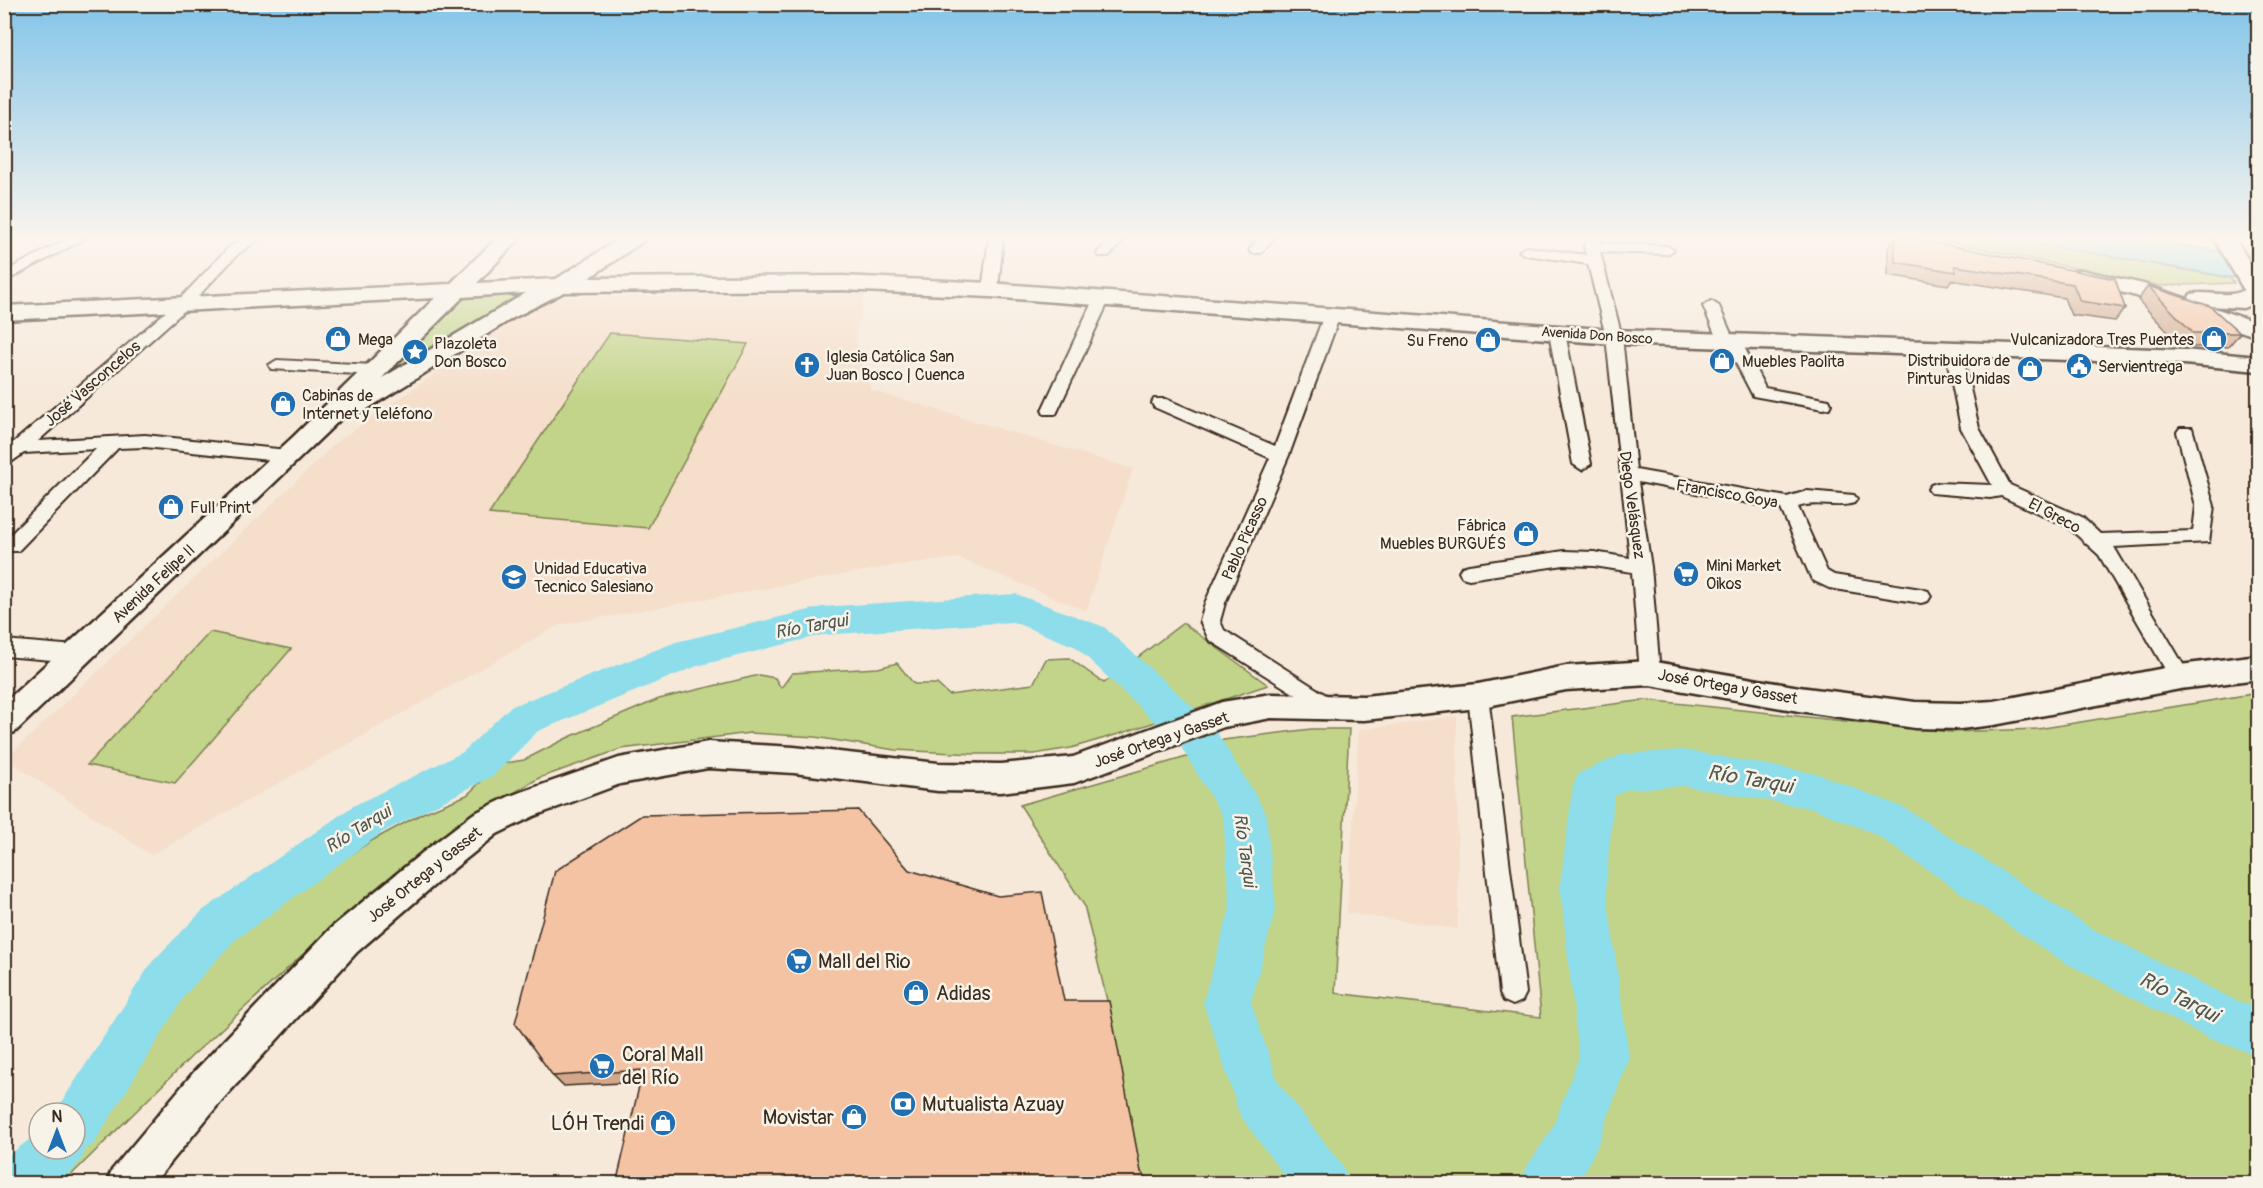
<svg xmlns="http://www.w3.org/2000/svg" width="2263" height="1188" font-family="Pangolin,sans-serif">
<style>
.built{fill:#f5deca}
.green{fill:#c2d489;stroke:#7e7f54;stroke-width:1.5}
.water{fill:#8dddea;stroke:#6c9598;stroke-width:1.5}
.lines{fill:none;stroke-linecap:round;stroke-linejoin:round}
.river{fill:#8dddea;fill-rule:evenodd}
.street-casing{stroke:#3b2a1e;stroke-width:4}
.secondary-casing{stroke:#3b2a1e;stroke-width:5}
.street{fill:#f7f3e8;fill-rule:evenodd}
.secondary{fill:#f7f3e8;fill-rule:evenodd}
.wall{fill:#d1a88c;stroke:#3b2a1e;stroke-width:1.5}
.building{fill:#f3c3a3;stroke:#3b2a1e;stroke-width:1.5}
.labels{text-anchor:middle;stroke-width:5;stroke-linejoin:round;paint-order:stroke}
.far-street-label{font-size:14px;fill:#3b2a1e;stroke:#f7f3e8}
.poi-label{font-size:16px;fill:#3b2a1e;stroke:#f7f3e8;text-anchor:start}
.street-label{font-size:16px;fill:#3b2a1e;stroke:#f7f3e8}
.water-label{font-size:18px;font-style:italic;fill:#505751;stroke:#f7f3e8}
.near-poi-label{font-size:20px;fill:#3b2a1e;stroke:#f7f3e8;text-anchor:start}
.near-water-label{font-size:21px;font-style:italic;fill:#505751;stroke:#f7f3e8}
</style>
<rect width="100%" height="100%" fill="#f6e9da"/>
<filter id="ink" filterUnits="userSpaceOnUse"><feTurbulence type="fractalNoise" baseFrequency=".0167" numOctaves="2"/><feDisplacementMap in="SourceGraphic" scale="12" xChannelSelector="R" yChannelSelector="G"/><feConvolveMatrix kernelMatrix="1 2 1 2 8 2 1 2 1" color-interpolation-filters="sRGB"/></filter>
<g filter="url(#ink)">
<path class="built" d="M865,294L856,336L858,357L871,390L1133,469L1086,611L959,558L892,566L559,625L151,855L6,759L338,441L528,309L552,297Z
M1457,716L1458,929L1347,913L1359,730Z"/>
<path class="green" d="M1930,238H2006L2230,278L2234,283L2161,286Z
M527,292L340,408L459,295Z
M610,333L748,344L648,528L489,514Z
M1183,623L1268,685L1122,733L1071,748L1034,754H975L895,750L815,737L750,733L621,749L539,778L441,836L368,895L193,1055L63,1183L5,1184V1172L41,1149H75V1128L99,1113L166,1013L227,938L276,903L371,841L423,813L467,795L499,764L524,760L567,738L659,699L759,675L775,678L781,688L792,673L878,668L897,663L914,684H937L949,695L1033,684L1046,659L1069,658L1104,683Z
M210,632L291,649L175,783L87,765Z
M2258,693V1183H1143L1110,1013L1084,905L1020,805L1190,756L1223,740L1311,729H1349L1335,993L1541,1017L1512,717L1646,700L1950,732L2038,729Z"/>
<path class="water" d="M2006,238H2135L2258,257V282Z"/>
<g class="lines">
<path class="river" d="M1016,594L1104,627L1211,723L1259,801L1266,814L1276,908L1251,1002L1278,1082L1342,1165L1350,1184H1290L1240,1115L1203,1002L1230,908L1223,817L1181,747L1076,647L1013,622L822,635L697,666L538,731L493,776L383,832L234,941L186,994L93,1145L86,1148C73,1188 41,1184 4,1184V1159L39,1132V1149H75V1113H55L57,1109L152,962L202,911L353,806L463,752L510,707L676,642L822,607Z
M1684,750L1819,774L1905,808L2089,927L2235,1000L2258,1008V1056L2208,1038L2055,957L1875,834L1815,809L1684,786L1628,789L1614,796L1606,886L1629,1057L1598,1145L1578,1184H1520L1528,1165L1552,1129L1579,1057L1560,886L1573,786L1579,773L1623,754Z"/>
<g class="street-casing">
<path id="street" d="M69,238H86L4,282V272Z
M244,238H261L239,253L186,309L38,441L145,435L287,450L293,452L296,456L293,460L287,462L145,447L118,448L18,551H4V541L96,449L24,453L4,467V451L9,444L14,442L176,303L229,247Z
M989,238H1003L998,290L990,295L982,290Z
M1111,238H1126L1109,256H1099L1097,253Z
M1259,238H1274L1261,253H1251L1249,250Z
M1588,238H1602L1600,243L1667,246L1674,250L1667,254L1600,252L1622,337L1636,470L1787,497L1807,491L1854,495L1857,499L1854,503C1836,509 1817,500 1798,507L1827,571L1834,575L1921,589L1928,591L1931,596L1928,601L1921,603L1829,588L1812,580L1781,509L1638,482L1651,567L1660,673L1657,679L1650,681L1643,679L1640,673L1632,572L1594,566L1564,565L1469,579L1462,577L1459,572L1462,567L1469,565L1564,551L1594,552L1630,558L1606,337L1588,264L1526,255L1519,251L1526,247L1586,255L1584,247Z
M1102,293L1110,298L1058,410L1056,414H1044L1042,410L1094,298Z
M1711,301L1719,306L1732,336L1741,341L1765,388L1829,400L1831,404L1829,408L1823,409L1753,396L1727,346L1718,341L1703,306Z
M1332,310L1340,315L1289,455L1225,603L1220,621L1224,630L1337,702L1341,708L1337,714L1330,716L1209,640L1200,621L1205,603L1270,458L1154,407L1152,403L1154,399H1166L1275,446L1324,315Z
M1557,328L1565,333L1591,464L1582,470L1573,464L1549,333Z
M1953,344L1961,349L1979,428L2010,485L2082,517L2100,534L2193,531L2196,506L2177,432L2180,428H2192L2214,506L2209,542L2114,547L2187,671L2190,677L2187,683L2180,685L2173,683L2099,555L2068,527L2001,496L1990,498L1931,493L1928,489L1931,485L1937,483L1992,485L1961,428L1945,349Z
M277,360L374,365L382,370L374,375L271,369L269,365Z
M4,640L76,646L83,648L86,654L83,660L76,662L4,656Z
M1478,688L1485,690L1488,696L1526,993L1522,1001L1513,1005L1504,1001L1500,993L1468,696L1471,690Z"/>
</g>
<g class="secondary-casing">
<path id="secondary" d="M497,238H520L477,283L556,279L621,238H645L642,242L589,278L842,276L990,283L1614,330L2184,350L2258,357V371L2184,364L1614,344L990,297L842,290L564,292L513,318L364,411H349L15,732L4,735V703L293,437L435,298L4,320V306L450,284ZM526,293L382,378L463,297Z
M2214,238H2235L2258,277V302L2243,308L2209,306L2258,323V337L2129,294L2073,282L2070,277L2073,272L2081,270L2143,284L2188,299L2191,294C2208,290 2230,299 2244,290Z
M2258,655V679L2180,689L1994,725L1960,729L1915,728L1799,711L1650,685L1566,690L1478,708L1364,720L1271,718L1224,727L1074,783L1001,792L938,791L794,773L708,768L620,784L534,816L497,834L446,875L357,952L222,1100L153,1184H106L112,1170L194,1072L331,928L422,853L473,814L510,796L619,758L708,742L794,747L938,763L1001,764L1073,757L1222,702L1271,694L1364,696L1478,684L1566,666L1650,661L1799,687L1915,702L1960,703L1994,701L2180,665Z"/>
</g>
<use href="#street" class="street"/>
<use href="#secondary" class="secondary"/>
</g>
<path class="wall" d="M1894,238H1907L2115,279L2125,308L2115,321L2071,315L2064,298L1951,280L1948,285L1888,275V249Z
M2148,286L2240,333L2228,347H2182L2138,300Z
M858,810L641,1082L563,1086L553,1076Z"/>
<path class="building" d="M1895,238H1907L1953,246L2115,279L2125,308L2080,301L2073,284L1955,266L1956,272L1895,262Z
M2148,286L2210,306L2240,333H2193Z
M858,810L909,870L998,896L1042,892L1064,1001H1109L1141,1172L1153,1184H616L643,1070L553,1076L515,1023L555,871L642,815Z"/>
</g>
<linearGradient id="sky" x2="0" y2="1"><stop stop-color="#83c4e9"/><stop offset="0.59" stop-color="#fbf5ee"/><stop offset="1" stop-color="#fbf5ee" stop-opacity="0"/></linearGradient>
<rect width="2263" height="404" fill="url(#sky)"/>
<defs>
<g id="shop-disc" transform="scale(1.35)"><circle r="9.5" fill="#1f6fb2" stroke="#f7f3e8"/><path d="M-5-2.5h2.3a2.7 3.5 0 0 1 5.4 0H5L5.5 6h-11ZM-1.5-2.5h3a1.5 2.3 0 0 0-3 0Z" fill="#fff"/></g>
<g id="sight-disc" transform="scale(1.35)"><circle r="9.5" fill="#1f6fb2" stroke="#f7f3e8"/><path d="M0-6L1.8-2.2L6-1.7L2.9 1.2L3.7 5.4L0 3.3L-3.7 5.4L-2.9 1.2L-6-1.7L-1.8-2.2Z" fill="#fff"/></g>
<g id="church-disc" transform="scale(1.35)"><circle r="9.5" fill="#1f6fb2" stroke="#f7f3e8"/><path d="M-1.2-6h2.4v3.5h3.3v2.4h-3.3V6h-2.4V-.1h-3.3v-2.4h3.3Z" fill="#fff"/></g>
<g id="civic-disc" transform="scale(1.35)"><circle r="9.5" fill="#1f6fb2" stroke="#f7f3e8"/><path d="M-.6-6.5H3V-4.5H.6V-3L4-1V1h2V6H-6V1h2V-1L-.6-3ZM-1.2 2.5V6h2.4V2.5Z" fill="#fff"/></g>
<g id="supermarket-disc" transform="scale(1.35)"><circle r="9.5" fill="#1f6fb2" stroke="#f7f3e8"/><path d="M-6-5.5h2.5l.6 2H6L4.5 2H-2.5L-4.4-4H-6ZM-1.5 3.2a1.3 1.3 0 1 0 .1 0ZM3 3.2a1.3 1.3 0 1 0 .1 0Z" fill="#fff"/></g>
<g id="school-disc" transform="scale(1.35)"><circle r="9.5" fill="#1f6fb2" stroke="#f7f3e8"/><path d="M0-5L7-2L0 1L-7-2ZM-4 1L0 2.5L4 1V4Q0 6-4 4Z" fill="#fff"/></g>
<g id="bank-disc" transform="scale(1.35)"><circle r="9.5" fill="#1f6fb2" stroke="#f7f3e8"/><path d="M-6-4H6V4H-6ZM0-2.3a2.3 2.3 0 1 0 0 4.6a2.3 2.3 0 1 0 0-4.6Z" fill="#fff"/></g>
</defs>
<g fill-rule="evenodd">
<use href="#shop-disc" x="338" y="339"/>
<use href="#shop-disc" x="2214" y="339"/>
<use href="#shop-disc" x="1488" y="340"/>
<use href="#sight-disc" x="415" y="352"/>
<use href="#shop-disc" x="1722" y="361"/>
<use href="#church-disc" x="807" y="365"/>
<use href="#civic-disc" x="2079" y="366"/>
<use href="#shop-disc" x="2030" y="369"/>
<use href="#shop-disc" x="283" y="404"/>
<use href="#shop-disc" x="171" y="507"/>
<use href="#shop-disc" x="1526" y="534"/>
<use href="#supermarket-disc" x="1686" y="574"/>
<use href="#school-disc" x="514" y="577"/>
<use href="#supermarket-disc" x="799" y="961"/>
<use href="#shop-disc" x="916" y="993"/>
<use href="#supermarket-disc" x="602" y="1066"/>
<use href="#bank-disc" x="903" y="1104"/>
<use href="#shop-disc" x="854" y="1117"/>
<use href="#shop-disc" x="663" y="1123"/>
</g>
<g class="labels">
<g class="far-street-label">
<text transform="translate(1597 335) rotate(4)" y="5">Avenida Don Bosco</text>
</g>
<g class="poi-label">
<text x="358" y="345">Mega</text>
<text x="2194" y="345" text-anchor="end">Vulcanizadora Tres Puentes</text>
<text x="1468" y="346" text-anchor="end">Su Freno</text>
<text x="434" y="349">Plazoleta<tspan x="434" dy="18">Don Bosco</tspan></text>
<text x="826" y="362">Iglesia Católica San<tspan x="826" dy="18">Juan Bosco | Cuenca</tspan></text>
<text x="2010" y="366" text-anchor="end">Distribuidora de<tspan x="2010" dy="18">Pinturas Unidas</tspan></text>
<text x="1742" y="367">Muebles Paolita</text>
<text x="2098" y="372">Servientrega</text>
<text x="302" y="401">Cabinas de<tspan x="302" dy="18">Internet y Teléfono</tspan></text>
<text x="190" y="513">Full Print</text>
<text x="1506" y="531" text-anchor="end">Fábrica<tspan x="1506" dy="18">Muebles BURGUÉS</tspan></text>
<text x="1706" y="571">Mini Market<tspan x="1706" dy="18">Oikos</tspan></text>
<text x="534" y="574">Unidad Educativa<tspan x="534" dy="18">Tecnico Salesiano</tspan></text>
</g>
<g class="street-label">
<text transform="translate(92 383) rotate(-41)" y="6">José Vasconcelos</text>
<text transform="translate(1727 493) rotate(10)" y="6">Francisco Goya</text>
<text transform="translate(1633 505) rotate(82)" y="6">Diego Velásquez</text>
<text transform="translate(2055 515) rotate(28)" y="6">El Greco</text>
<text transform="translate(1244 538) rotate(-66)" y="6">Pablo Picasso</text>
<text transform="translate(153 583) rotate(-43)" y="6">Avenida Felipe II</text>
<text transform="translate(1728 686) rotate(10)" y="6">José Ortega y Gasset</text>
<text transform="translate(1161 739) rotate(-19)" y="6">José Ortega y Gasset</text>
<text transform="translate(424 874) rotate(-39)" y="6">José Ortega y Gasset</text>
</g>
<g class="water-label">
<text transform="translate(811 626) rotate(-10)" y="6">Río Tarqui</text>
<text transform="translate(358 829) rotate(-32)" y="6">Río Tarqui</text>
<text transform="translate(1245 850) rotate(82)" y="6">Río Tarqui</text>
</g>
<g class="near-poi-label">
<text x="818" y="968">Mall del Rio</text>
<text x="936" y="1000">Adidas</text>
<text x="622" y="1061">Coral Mall<tspan x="622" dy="23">del Río</tspan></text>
<text x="922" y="1111">Mutualista Azuay</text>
<text x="834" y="1124" text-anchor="end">Movistar</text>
<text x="644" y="1130" text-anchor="end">LÓH Trendi</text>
</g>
<g class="near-water-label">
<text transform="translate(1750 779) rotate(10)" y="7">Río Tarqui</text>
<text transform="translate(2179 997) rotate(27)" y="7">Río Tarqui</text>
</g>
</g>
<rect width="2263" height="1188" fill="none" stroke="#f7f3e8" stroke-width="24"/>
<rect x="12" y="12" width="2239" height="1164" fill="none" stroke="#3b2a1e" stroke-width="2" filter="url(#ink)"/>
<g transform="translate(57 1131)"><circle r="28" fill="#f7f3e8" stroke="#aca397" stroke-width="1.5"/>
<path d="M0-4.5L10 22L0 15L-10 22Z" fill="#1f6fb2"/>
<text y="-9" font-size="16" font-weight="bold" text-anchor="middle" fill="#3b2a1e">N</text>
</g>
</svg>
